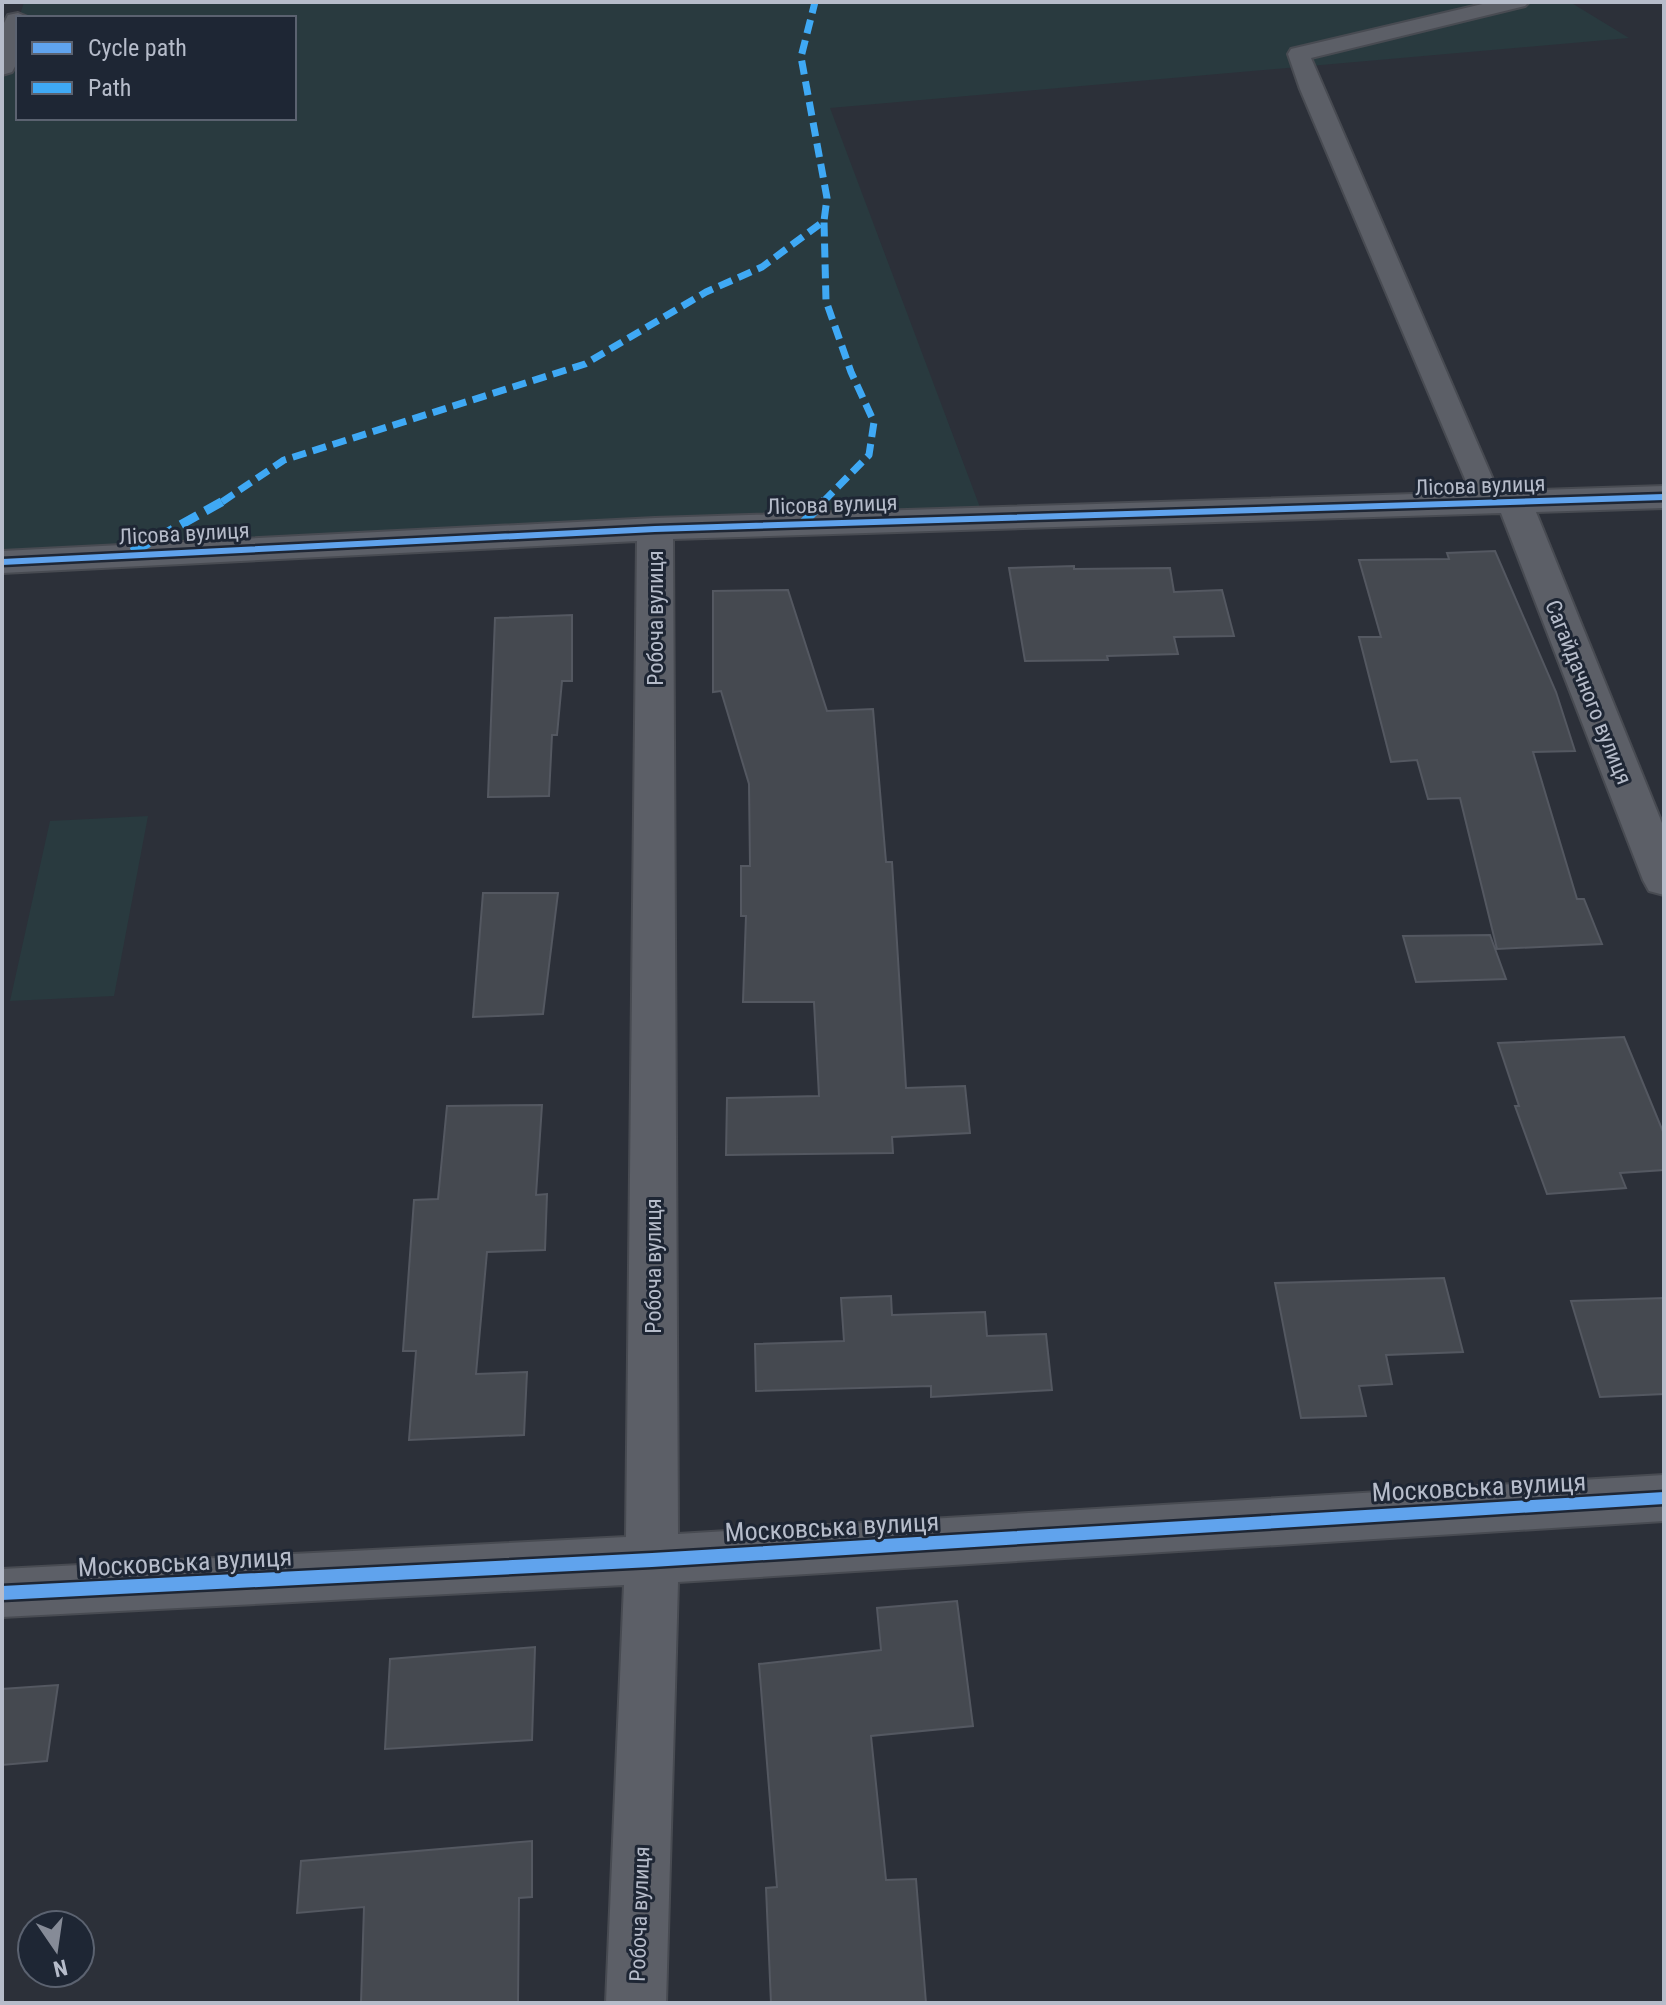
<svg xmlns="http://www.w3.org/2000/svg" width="1666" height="2005" font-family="'Roboto Condensed',sans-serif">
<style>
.green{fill:#293a3f}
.building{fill:#454950;stroke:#545861;stroke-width:2}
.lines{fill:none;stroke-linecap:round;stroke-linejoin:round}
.lane-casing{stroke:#484b52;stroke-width:4}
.street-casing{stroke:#484b52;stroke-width:4}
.lane{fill:#5c5f67;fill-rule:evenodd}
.street{fill:#5c5f67;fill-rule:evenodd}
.quiet-far1{stroke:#3fa9f5;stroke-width:7;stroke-dasharray:14 7;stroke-linecap:butt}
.quiet{stroke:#3fa9f5;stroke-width:9;stroke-dasharray:19 9;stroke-linecap:butt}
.cycleway-casing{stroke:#1e2634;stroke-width:5}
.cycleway{fill:#60a3ed;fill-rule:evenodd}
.labels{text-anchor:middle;stroke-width:6;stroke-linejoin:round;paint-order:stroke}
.street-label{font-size:22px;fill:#b6bcca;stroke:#1e2634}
.near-street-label{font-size:26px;fill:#b6bcca;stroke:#1e2634}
</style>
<rect width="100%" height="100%" fill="#2c3039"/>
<path class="green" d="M24,2H1570L1629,38L830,108L981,510L2,550V71L18,22V118H294V18H19Z
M148,816L114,996L10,1001L50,821Z"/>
<path class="building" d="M1495,551L1556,692L1575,751L1533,752L1577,899H1584L1602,944L1497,949L1460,798L1428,799L1417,760L1391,762L1359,637H1381L1359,560L1449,559L1447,553Z
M1074,566V569L1170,568L1174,592L1222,590L1234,636L1174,637L1178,654L1107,656L1108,660L1025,661L1009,568Z
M788,590L827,711L873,709L886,862H892L906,1088L965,1086L970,1133L892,1137L893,1153L726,1155L727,1098L819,1096L814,1002H743L746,916H741V866H750L749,784L721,691L713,692V591Z
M572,615V681H562L557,735H552L549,796L488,797L495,618Z
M483,893H558L543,1014L473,1017Z
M1490,935L1506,979L1416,982L1403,936Z
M1624,1037L1664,1134V1170L1620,1173L1626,1188L1547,1194L1515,1106H1519L1498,1043Z
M542,1105L536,1195L547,1194L545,1250L487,1252L476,1374L527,1372L524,1435L409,1440L416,1351H403L414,1200L438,1199L447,1106Z
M1444,1278L1463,1352L1386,1355L1392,1384L1359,1386L1366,1416L1301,1418L1275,1283Z
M891,1296L892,1315L985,1312L987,1336L1046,1334L1052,1390L931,1397V1386L756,1391L755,1344L844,1341L841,1298Z
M1664,1298V1394L1600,1397L1571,1301Z
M957,1601L973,1726L871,1736L886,1880L916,1879L926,2003H771L766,1888L777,1887L759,1664L881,1650L877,1608Z
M535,1647L532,1740L385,1749L390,1659Z
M58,1685L47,1761L2,1765V1689Z
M532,1841V1897L519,1898L518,2003H361L364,1907L297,1913L301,1861Z"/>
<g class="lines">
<g class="lane-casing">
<path id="lane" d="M1491,2H1529L1525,6L1311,58L1504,505L1500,511L1490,513L1480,511L1476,505L1300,89L1288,54L1291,49Z"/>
</g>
<g class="street-casing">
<path id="street" d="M18,13L30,18H18V61L12,72L2,75V27L8,15Z
M1664,486V508L1536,512L1664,828V895L1649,891L1643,880L1501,513L673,539L678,1534L1664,1475V1521L678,1582L666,2003H606L624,1585L2,1617V1569L626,1537L637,541L2,573V551L655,518Z"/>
</g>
<use href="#lane" class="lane"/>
<use href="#street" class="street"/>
<path class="quiet-far1" d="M222,502L284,460L585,364L706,292L762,267L824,221L827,198L801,57L815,2
M823,502L869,455L874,422L851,372L826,301L824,221"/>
<path class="quiet" d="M802,524L825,500
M132,552L225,500"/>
<g class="cycleway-casing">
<path id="cycleway" d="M1664,494V500L655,532L2,565V559L655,526Z
M1664,1492V1504L652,1567L2,1600V1586L652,1553Z"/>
</g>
<use href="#cycleway" class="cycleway"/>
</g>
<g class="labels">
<g class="street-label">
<text transform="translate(1480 485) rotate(-2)" y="8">Лісова вулиця</text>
<text transform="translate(832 504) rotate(-2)" y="8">Лісова вулиця</text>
<text transform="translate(184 533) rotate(-3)" y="8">Лісова вулиця</text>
<text transform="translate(655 618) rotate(-90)" y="8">Робоча вулиця</text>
<text transform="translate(1589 692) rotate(68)" y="8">Сагайдачного вулиця</text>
<text transform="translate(653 1266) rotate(-90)" y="8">Робоча вулиця</text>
<text transform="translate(639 1914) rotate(-88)" y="8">Робоча вулиця</text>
</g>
<g class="near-street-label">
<text transform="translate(1479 1487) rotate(-3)" y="9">Московська вулиця</text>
<text transform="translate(832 1527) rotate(-3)" y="9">Московська вулиця</text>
<text transform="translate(185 1562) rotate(-3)" y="9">Московська вулиця</text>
</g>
</g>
<rect width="1666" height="2005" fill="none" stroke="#b6bcca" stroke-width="8"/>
<rect x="16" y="16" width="280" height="104" fill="#1e2634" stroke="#5b6270" stroke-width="2"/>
<rect x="32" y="42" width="40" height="12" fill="#60a3ed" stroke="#5b6270" stroke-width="2"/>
<text x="88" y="56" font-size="24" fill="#b6bcca">Cycle path</text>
<rect x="32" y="82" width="40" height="12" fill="#3fa9f5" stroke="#5b6270" stroke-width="2"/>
<text x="88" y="96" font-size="24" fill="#b6bcca">Path</text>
<g transform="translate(56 1949) rotate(167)"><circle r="38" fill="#1e2634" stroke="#5b6270" stroke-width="2"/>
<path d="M0-6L14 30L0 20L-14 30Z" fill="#868b97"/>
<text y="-12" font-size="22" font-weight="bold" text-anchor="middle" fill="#b6bcca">N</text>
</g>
</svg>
